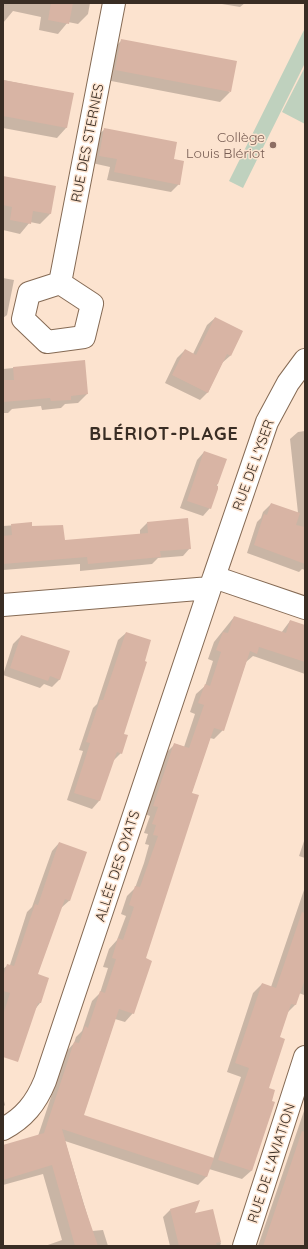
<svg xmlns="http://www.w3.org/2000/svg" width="308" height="1249" font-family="Quicksand,sans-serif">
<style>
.green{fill:#bfd1be}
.shadow{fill:#0003}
.building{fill:#d8b4a4}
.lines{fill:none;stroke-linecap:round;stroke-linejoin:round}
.minor-casing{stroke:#856a54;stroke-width:24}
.minor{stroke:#fff;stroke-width:22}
.education-dot{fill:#8d6e63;stroke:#fce3cf;stroke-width:1.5}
.labels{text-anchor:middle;stroke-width:3;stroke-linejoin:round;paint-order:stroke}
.education-label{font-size:14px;fill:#785e54;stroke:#fce3cf;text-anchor:end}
.street-label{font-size:14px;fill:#392d24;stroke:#fce3cf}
.district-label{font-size:18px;font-weight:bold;letter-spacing:1px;fill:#392d24;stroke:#fce3cf}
</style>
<rect width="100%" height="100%" fill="#fce3cf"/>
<path class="green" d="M305,28V63L243,188L229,181Z
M305,67V124L282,112Z"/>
<path class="shadow" d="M3,3H90L88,14L78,24L68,22L58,34L39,30L41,17L13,11L3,23Z
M216,3H245L240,7Z
M122,40L230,92L220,102L106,80L112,50Z
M3,80L73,94L66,128L57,138L3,128Z
M105,129L173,159L179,184L171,192L107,180L110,167L92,163L97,136Z
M3,177L55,187L50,214L40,224L30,222L20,234L3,230Z
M3,278L14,280L7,315L3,318Z
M215,318L242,331L230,356L222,363L208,392L200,400L165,383L177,358L185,350L193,354L207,325Z
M84,361L87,394L78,403L65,404L61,408L42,410L41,406L12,409L8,413H3V369Z
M305,431V570L302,569L299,572L247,553L257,522L261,518L263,512L271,504L298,513L290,439L298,432Z
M204,452L225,459L210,508L203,516L180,508L197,460Z
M147,523L190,548L183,556L158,558L152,564L80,571V564L3,570V526L31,524L32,527L64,541L140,535V530Z
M234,617L281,633L290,621L305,626V674L253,656L246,662L223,730L214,739L210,738L191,794L145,959L133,1013L125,1022L115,1019L83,1116L213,1159L241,1077L227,1072L253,993L262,984L271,987L305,887V993L304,995L299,993L295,1005L287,1013L279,1038L251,1171L242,1179L209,1169L207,1176L198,1185L65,1141L92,1231L103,1230L108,1246H45L62,1240L43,1174L3,1185V1149L38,1136L66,1052L74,1043L76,1037L82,1031L92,1001L100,993L108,968L103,967L109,949L117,940L126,916L121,914L127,896L135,888L144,863L149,845L145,844L148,834L144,833L150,816L145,814L166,753L175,744L184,747L195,714L190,712L196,694L205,686L213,661L208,659L214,642Z
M126,633L123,734L121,753L112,762L99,801L92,809L67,800L83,751L79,750L93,708L97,704L118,640Z
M21,636L60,679L52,687L44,684L40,688L3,675L13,644Z
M305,838V858L299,856Z
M59,843L70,900L61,908L37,975L40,1003L3,1050V969L8,965H10L27,912L32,907L52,851Z
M3,1097L5,1105L3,1107Z
M305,1108V1246H258Z
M170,1210L194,1215L212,1210L221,1244L219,1246H170L163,1217Z"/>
<path class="building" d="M51,3H73L69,24L48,20Z
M121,39L237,61L231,92L115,70Z
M3,80L74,93L67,128L3,116Z
M104,128L177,142L174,159L184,161L180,185L114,172L117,159L99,156Z
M3,176L56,186L51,214L33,211L31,224L10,220L12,207L3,205Z
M215,317L243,331L231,356L227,354L208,393L172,375L185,349L196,355Z
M85,360L88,394L71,396V400L51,401L50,398L3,402V380H14L13,367Z
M204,451L227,459L218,484L215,485L218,486V489L211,509L187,501Z
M271,503L300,513L296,525L305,527V564L254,545L264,514L267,515Z
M188,518L191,549L160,551L161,557L88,564L87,557L3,564V536L12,535L11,524L32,522V526L63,525L65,540L148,533L147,522Z
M234,616L286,633L290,620L305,625V662L259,647L257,654L250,651L224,731L214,728L192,793L199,795L146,958L152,961L134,1014L119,1009L84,1115L214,1158L207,1177L62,1129L83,1202L98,1246H75L52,1165L3,1180V1145L44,1133L74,1042L79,1043L85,1026L88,1028L100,991L105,993L116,959L112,958L118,938L123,940L134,907L129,905L135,886L140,887L158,836L153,835L156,825L152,824L158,807L153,806L174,743L189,748L204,705L198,703L205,684L210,686L221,652L216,650L223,632L228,633Z
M126,632L151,640L145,661L147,662L124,734L128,735L122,754L117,752L100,801L74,793L90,743L86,742L100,700H103Z
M21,635L70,651L60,680L50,676L48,681L10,668Z
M59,842L87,852L70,901L65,899L38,974L49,978L41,1003H38L18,1062L3,1057V1015L10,993L3,991V977L7,964L14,966L35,904L38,905Z
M302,912L305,913V979L296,1005L291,1004L280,1037L285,1039L269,1088L275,1090L272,1101L275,1102L252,1171L218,1160L249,1068L235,1063L262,983L276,988Z
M302,1131L305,1132V1246H263Z
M200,1200L195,1213L213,1209L221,1242L216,1243L217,1246H179L170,1209Z"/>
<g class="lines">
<g class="minor-casing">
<path id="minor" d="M60,283L114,3
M60,283L92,304L84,337L47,342L23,319L29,293Z
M214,577L267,422L288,383L305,360
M3,605L210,588L214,577L305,608
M3,1129C24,1118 36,1103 45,1081L210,588
M244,1246L305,1057"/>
</g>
<use href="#minor" class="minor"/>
</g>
<circle class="education-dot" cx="273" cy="145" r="4"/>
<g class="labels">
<g class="education-label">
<text x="265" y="142">Collège<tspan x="265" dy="16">Louis Blériot</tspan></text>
</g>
<g class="street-label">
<text transform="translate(87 143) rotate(-79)" y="5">RUE DES STERNES</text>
<text transform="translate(253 465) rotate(-70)" y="5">RUE DE L'YSER</text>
<text transform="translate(117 866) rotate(-72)" y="5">ALLÉE DES OYATS</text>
<text transform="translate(271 1163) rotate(-72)" y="5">RUE DE L'AVIATION</text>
</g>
<g class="district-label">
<text x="164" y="440">BLÉRIOT-PLAGE</text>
</g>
</g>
<rect width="308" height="1249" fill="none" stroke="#392d24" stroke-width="8"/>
</svg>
